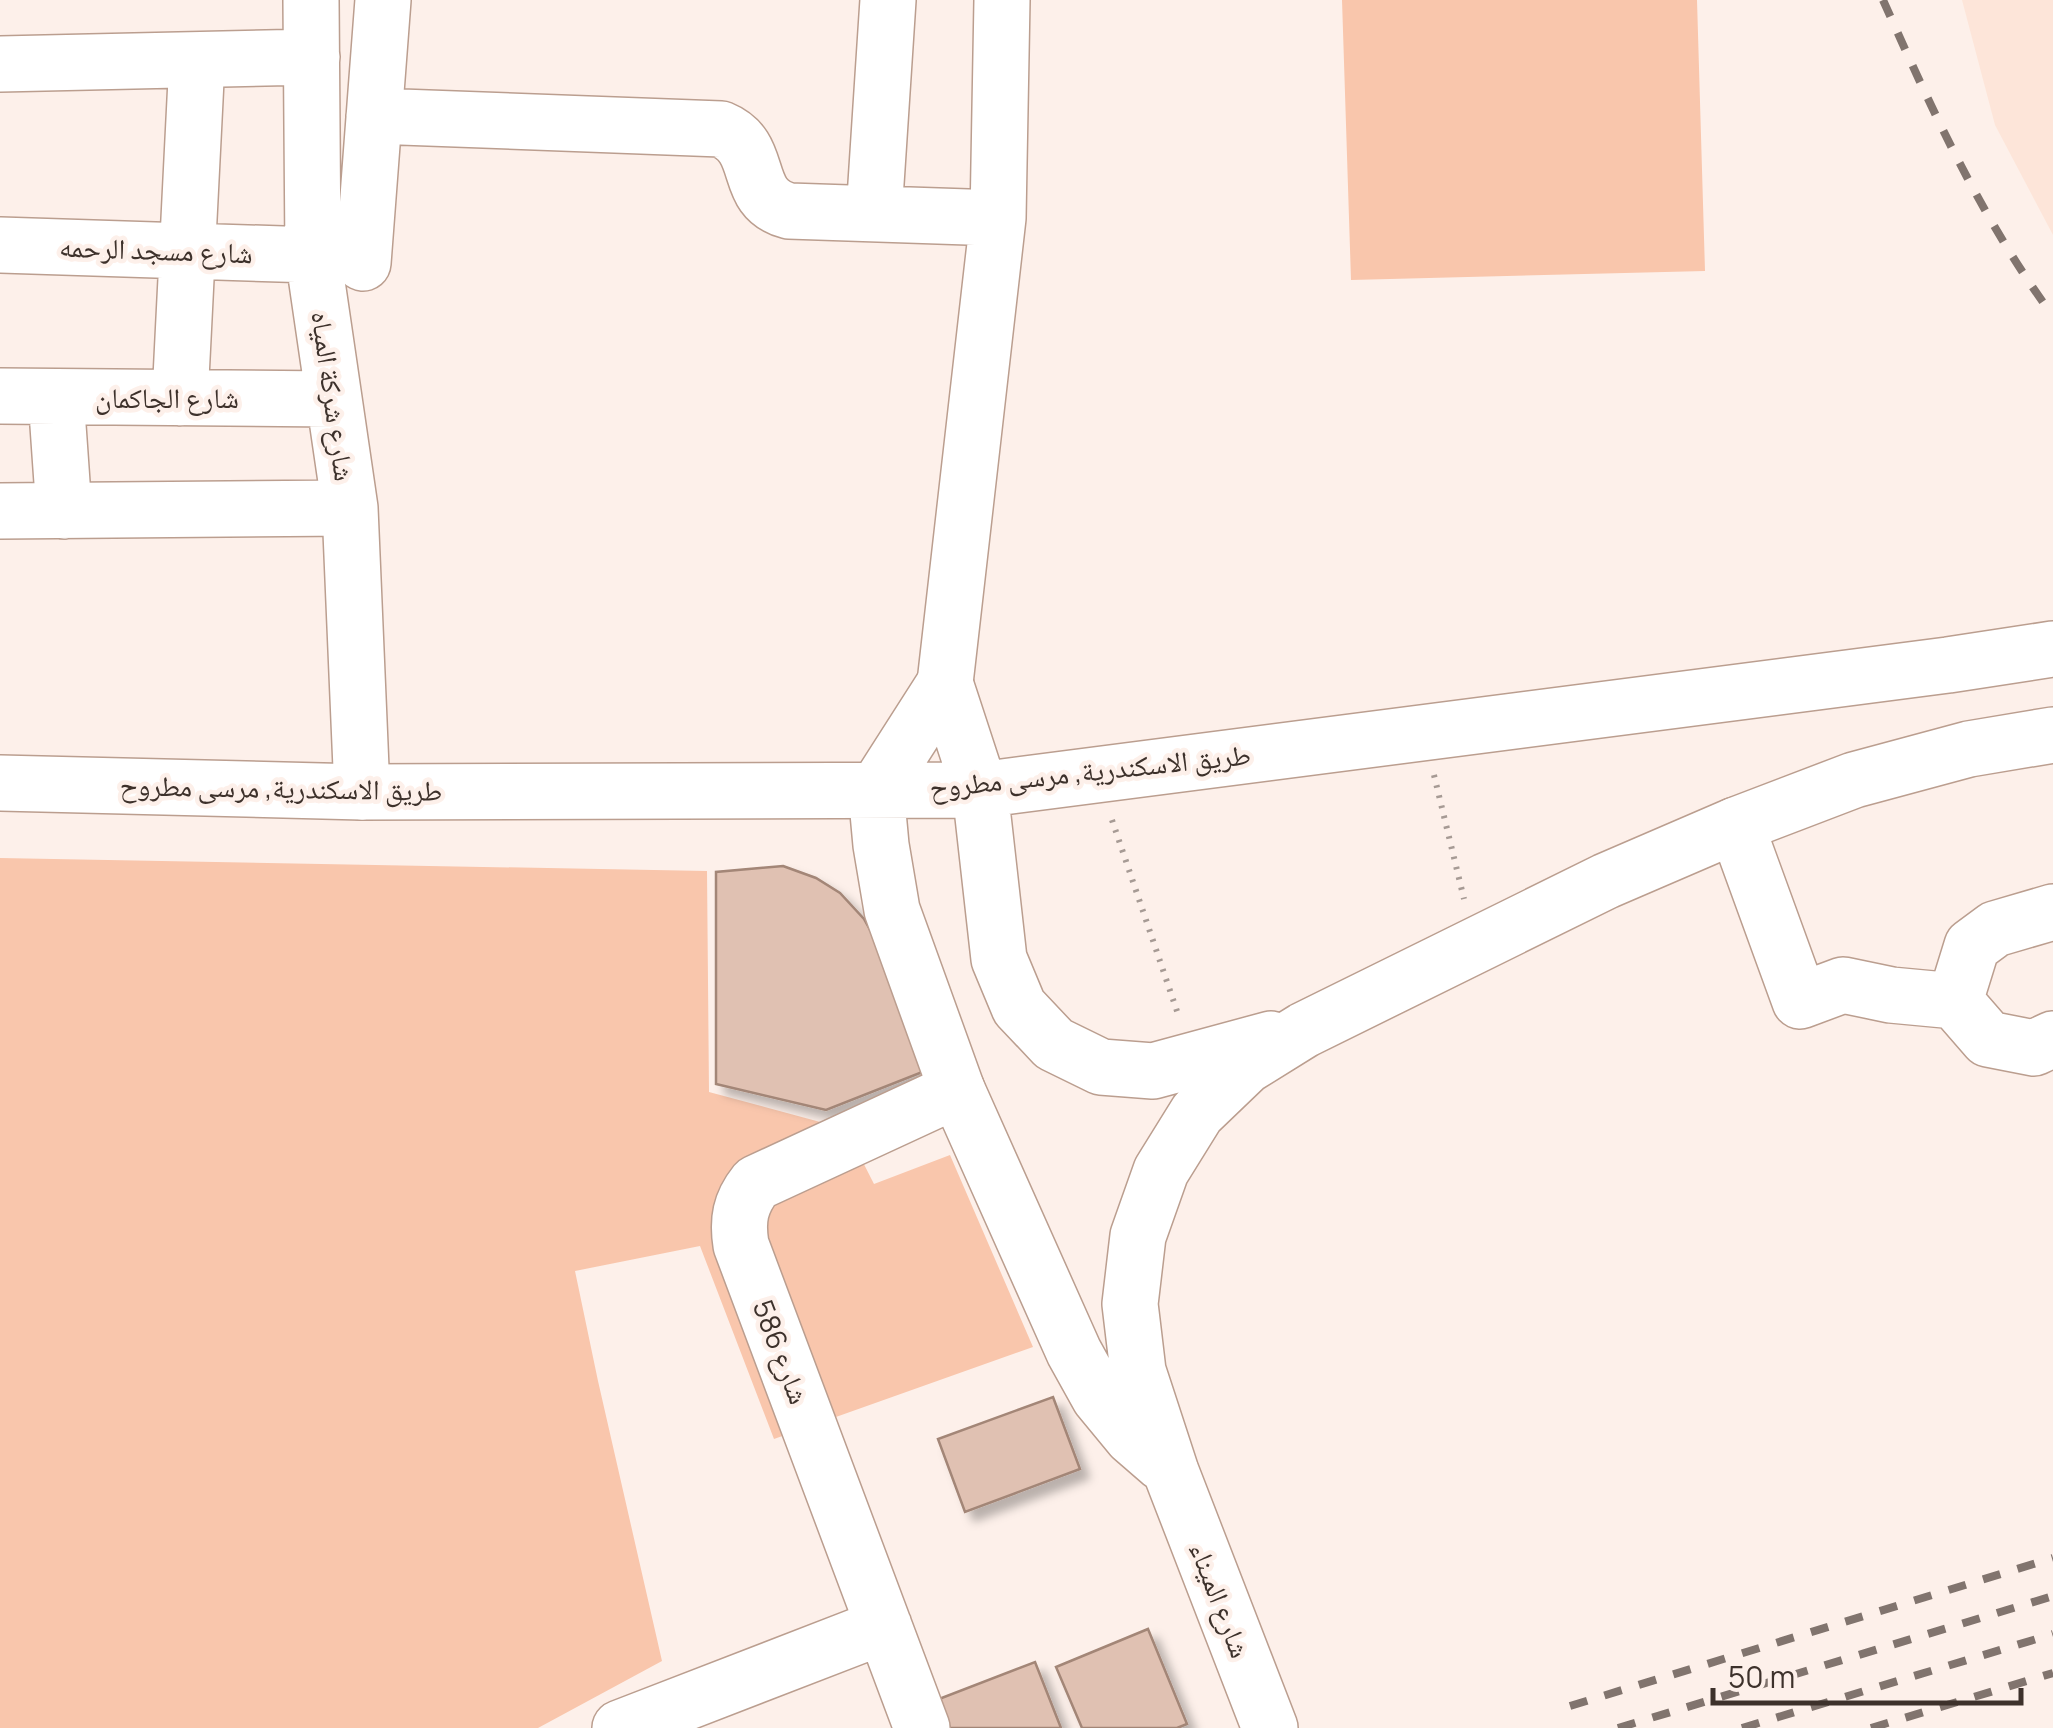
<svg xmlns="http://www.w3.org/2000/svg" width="2053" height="1728" font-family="Manrope,'Noto Naskh Arabic',sans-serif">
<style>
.built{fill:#fde5d9}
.green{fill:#f9c6ac}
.building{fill:#e0c1b2;stroke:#a38677;stroke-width:2.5;filter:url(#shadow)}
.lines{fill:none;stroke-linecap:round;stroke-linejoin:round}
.minor-casing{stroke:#bb9e8f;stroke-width:58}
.major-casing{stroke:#bb9e8f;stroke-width:58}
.path{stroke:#a69a94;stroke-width:6;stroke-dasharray:2.5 8;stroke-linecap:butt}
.minor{stroke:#fff;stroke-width:55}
.major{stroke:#fff;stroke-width:55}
.rail{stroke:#81746e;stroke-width:8;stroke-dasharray:18 18;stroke-linecap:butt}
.labels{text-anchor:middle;stroke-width:9;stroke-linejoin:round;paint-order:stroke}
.street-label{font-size:28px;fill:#3d312b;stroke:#fdf0ea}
</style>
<defs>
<filter id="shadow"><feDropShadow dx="9" dy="9" stdDeviation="5" flood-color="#0004"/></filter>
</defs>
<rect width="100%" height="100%" fill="#fdf0ea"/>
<path class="built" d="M1962,0H2053V235L1995,125Z"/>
<path class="green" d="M1342,0H1697L1705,271L1351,280Z
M0,858L707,871L709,1092L846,1129L874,1184L950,1155L1033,1347L774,1439L700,1246L575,1271L598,1381L662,1661L538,1728H0Z"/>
<path class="building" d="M783,866L816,878L840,893L864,919L879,946L930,1069L826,1110L716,1084V872Z
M1053,1397L1080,1469L965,1512L938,1439Z
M1148,1629L1187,1724L1177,1728H1082L1056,1667Z
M1035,1662L1061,1728H950L939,1699Z"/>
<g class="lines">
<g class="minor-casing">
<path id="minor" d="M311,0L313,255L350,508L362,792
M0,64L312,57
M374,116L721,129C767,148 740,198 789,211L998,218
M874,214L888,0
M0,245L313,255
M363,263L383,0
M0,396L334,399
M56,397L64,511
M180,398L197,60
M0,511L350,508
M945,683L998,218L1002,0
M1736,825L1800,1001L1843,985L1891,995L1955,1001L1988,1039L2034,1048L2053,1039
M1955,1001L1972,946L1995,929L2053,912
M620,1728L884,1626
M922,1728L741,1245C737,1220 740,1203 756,1183L957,1090"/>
</g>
<g class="major-casing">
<path id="major" d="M945,683L876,791L881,845L892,910L957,1090L1074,1352L1099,1397L1132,1437L1162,1463
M945,683L980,790L999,959L1019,1007L1054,1044L1101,1067L1153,1071L1271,1039
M0,783L362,792L980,790L1948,665L2053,649
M1270,1728L1171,1472L1138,1371L1130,1304L1138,1236L1161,1171L1197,1113L1246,1066L1304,1030L1606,881L1736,825L1854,780L1969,749L2053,735"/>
</g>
<path class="path" d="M1434,775L1464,899
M1112,820L1179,1017"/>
<use href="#minor" class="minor"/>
<use href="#major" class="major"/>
<path class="rail" d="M1883,0C1932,110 1981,218 2053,316
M1570,1706L2053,1558
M1618,1728L2053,1596
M1742,1728L2053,1634
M1871,1728L2053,1673"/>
</g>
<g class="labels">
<g class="street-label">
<text transform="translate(156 250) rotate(2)" y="10">شارع مسجد الرحمه</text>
<text transform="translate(333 396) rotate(82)" y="10">شارع شركة المياه</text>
<text x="167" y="408">شارع الجاكمان</text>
<text transform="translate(1090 771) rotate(-6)" y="10">طريق الاسكندرية, مرسى مطروح</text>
<text transform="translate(281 788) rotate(1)" y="10">طريق الاسكندرية, مرسى مطروح</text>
<text transform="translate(781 1352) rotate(69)" y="10">شارع 586</text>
<text transform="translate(1220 1600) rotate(69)" y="10">شارع الميناء</text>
</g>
</g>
<path d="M1713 1688v15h308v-15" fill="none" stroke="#3d312b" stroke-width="5"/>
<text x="1728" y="1688" font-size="30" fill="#3d312b" stroke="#fdf0ea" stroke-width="8" paint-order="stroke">50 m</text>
</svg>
